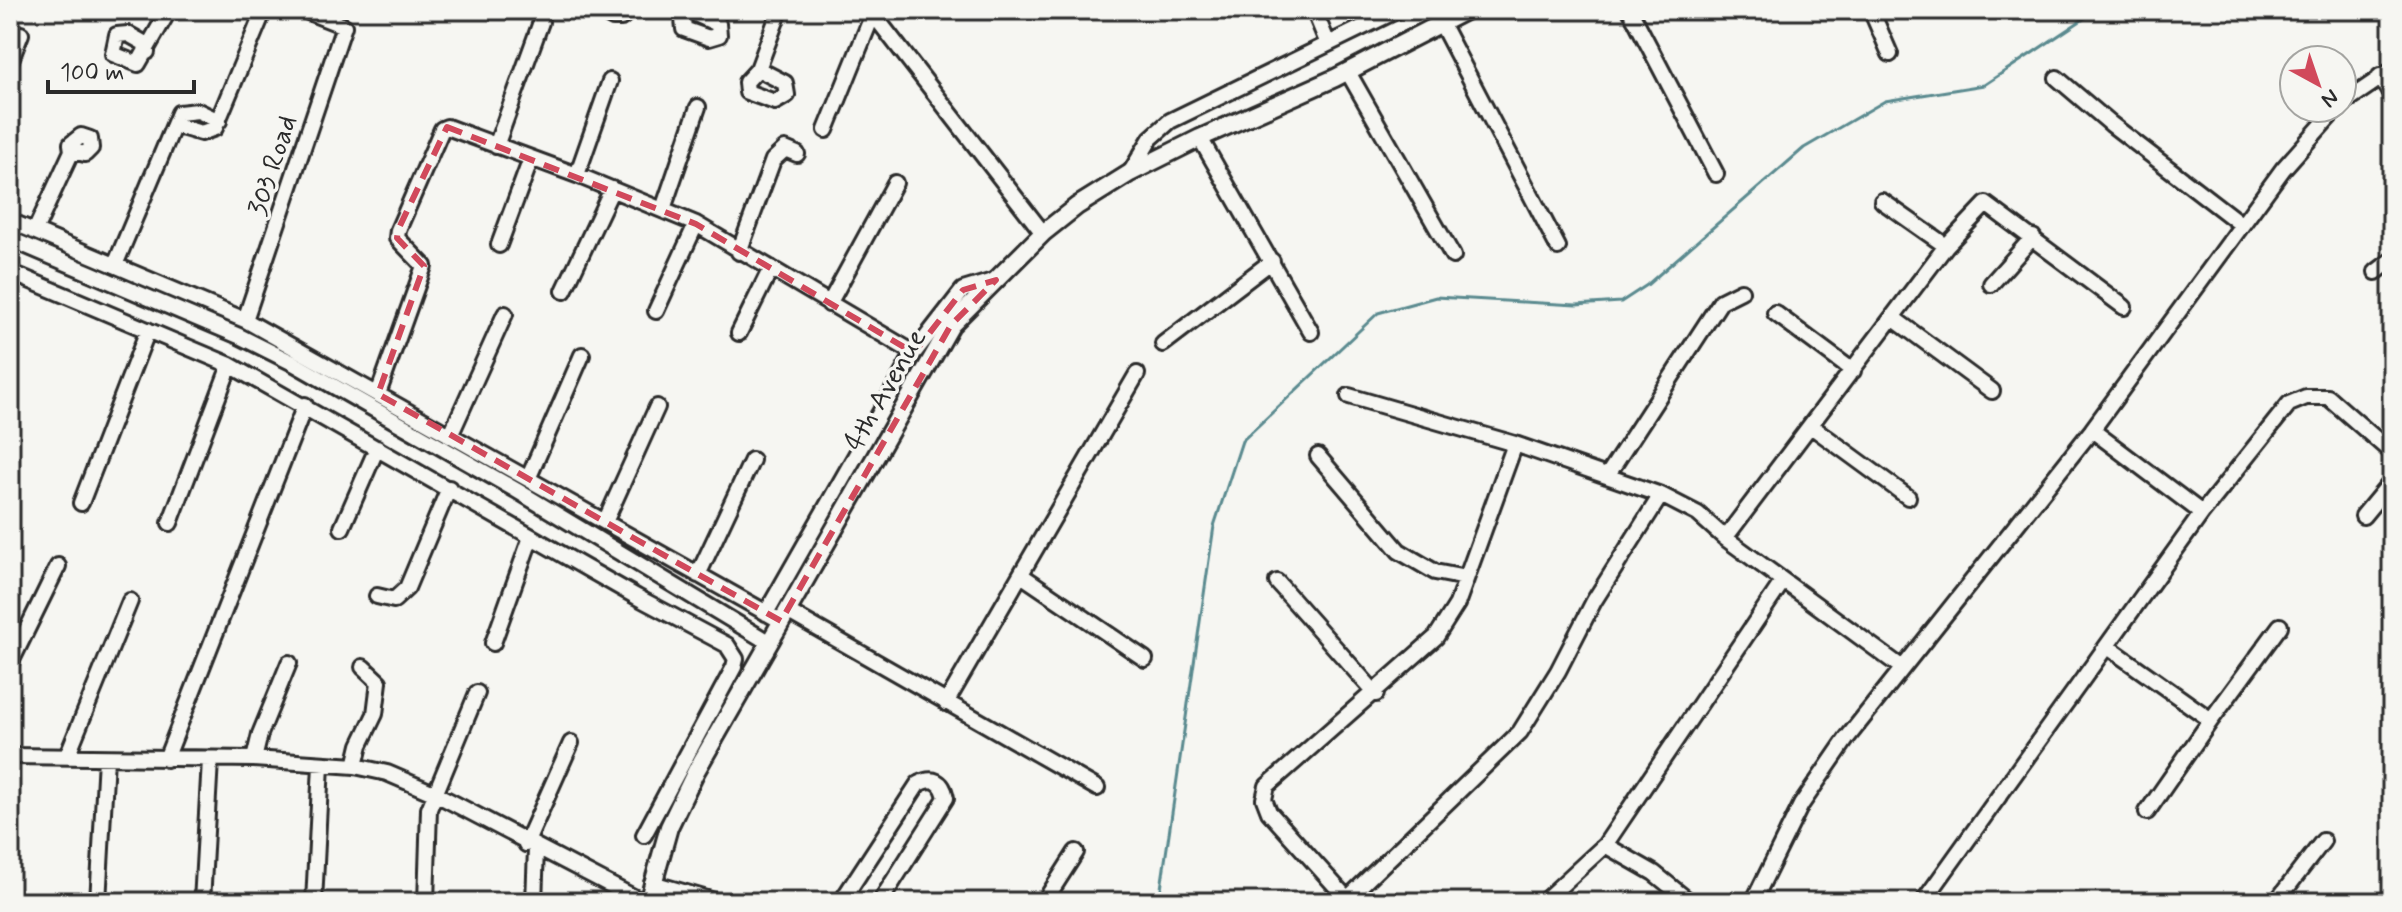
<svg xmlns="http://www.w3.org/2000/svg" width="2402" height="912" font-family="Mynerve,sans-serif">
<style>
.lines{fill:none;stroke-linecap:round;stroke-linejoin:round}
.stream{stroke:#5a8a8f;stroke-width:3}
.minor-casing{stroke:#2b2b2b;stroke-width:20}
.major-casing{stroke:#2b2b2b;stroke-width:22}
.minor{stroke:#f6f6f2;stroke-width:14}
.major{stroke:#f6f6f2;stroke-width:16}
.marked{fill:none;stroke:#d1495b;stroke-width:6;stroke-dasharray:16 10;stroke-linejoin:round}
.labels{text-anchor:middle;stroke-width:7;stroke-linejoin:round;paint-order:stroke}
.street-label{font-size:28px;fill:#2b2b2b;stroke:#f6f6f2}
</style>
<rect width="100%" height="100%" fill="#f6f6f2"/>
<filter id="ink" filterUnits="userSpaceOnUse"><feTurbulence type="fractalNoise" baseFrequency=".0125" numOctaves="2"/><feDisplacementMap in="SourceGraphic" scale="16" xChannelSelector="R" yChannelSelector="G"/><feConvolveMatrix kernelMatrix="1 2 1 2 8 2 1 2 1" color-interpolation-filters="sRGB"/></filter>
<g filter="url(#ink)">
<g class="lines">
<path class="stream" d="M1159,902L1214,526L1242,441L1378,313L1436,297L1576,305L1621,302L1647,285L1804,148L1885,101L1984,85L2097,10"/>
<g class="minor-casing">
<path id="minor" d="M598,10L613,18H621L630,10
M870,10L1043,233
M1314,10L1328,44
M1630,10L1716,174
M1871,10L1890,54
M689,11L718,24L719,35L709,38L684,29L683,19L690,10
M1441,23L1558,247
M147,52L144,43L128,34L117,35L113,54L138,64L169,10
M10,62L21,34
M758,69L785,83L787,95L775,102L747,92L746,82L758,69L780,10
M1348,72L1453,256
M2380,76L2392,97
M2057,78L2111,124L2242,225
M2342,104L2392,70
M174,125L201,133L215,128L264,10
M826,130L873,14
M1200,138L1311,332
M496,146L541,22L540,10
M1130,173L1151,138L1170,121L1398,10
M577,175L610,81
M1882,201L1946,246
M663,209L698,107
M10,221L245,320L781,621
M35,231L72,151L71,144L81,136L90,139L91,148L85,154L72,151
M10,239L239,336L293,363L516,490L768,642
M499,245L531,159
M739,252L773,160L785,149L797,154
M115,265L179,113L198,111L219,121
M10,272L230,365L637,597L727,645L736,659L734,667L644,835
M2376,272L2392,260
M1991,284L2033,237
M564,291L612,189
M829,304L895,183
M656,311L696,224
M1775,313L1853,371
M1893,318L1992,391
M245,320L344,26L303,10
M739,333L771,268
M1163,344L1272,261
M378,394L424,266L397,238L398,230L442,129L447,127L577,175L696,224L914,353
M1349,396L1515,444L1661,495L1698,514L1725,538L1901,667
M1811,426L1908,497
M2092,430L2202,513
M450,436L505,314
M1318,456L1399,551L1435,572L1466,578
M1607,476L1721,301L1741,291
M528,479L582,355
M81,503L148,330
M2363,516L2392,481
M605,522L657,407
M170,523L230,365
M342,528L377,448
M1725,538L1946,246L1986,204L2124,307
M698,575L752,460
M1021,575L1145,659
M1277,582L1376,694
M377,596L394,600L407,588L449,488
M787,611L1097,788
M766,613L914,353L963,290L996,280
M493,643L531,537
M2108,647L2211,720L2147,812
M10,664L58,566
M946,703L1137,374
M2211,720L2280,626
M10,756L254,759L355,766L387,773L436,794L643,902
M67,756L130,601
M166,759L305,405
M254,759L260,734L289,663
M355,766L360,745L375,714L379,682L363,667
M526,844L571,743
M1605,845L1654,873L1690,902
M652,883L718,902
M1347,899L1520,732L1558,671L1594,601L1661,495
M98,902L106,758
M202,902L210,760
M314,902L321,765
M426,902L429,809L477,693
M534,902L536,849
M841,902L918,784C933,776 943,781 946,798L880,902
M1044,902L1076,852
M1350,902L1269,812L1264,799L1267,786L1436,637L1457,604L1515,444
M1543,902L1605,845L1783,581
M1753,902L1801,805L1847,738L2092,430L2283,169L2337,108
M1923,902L2202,513L2289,404L2306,397H2328L2392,453
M2276,902L2323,841"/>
</g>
<g class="major-casing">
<path id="major" d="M648,902L669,827L696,771L951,325L1043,233L1077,206L1130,173L1200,138L1335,78L1467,10"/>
</g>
<use href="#minor" class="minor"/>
<use href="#major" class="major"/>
</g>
</g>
<path class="marked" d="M447,127L696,224L914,353L963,290L996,280L951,325L781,621L378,394L424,266L397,238L398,230Z"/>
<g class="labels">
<g class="street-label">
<text transform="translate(271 165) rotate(-72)" y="10">303 Road</text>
<text transform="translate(884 389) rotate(-60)" y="10">4th Avenue</text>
</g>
</g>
<rect width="2402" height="912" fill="none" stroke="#f6f6f2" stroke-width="40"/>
<rect x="20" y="20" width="2362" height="872" fill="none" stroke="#2b2b2b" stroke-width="3" filter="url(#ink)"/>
<g transform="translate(2318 84) rotate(140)"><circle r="38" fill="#f6f6f2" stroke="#a5a5a2" stroke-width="2"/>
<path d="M0-6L14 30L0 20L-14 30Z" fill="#d1495b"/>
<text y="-12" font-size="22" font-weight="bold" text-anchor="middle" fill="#2b2b2b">N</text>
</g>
<path d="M48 80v12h146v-12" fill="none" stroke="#2b2b2b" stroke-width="4"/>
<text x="60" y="80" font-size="24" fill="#2b2b2b" stroke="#f6f6f2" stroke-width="6" paint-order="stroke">100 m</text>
</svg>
